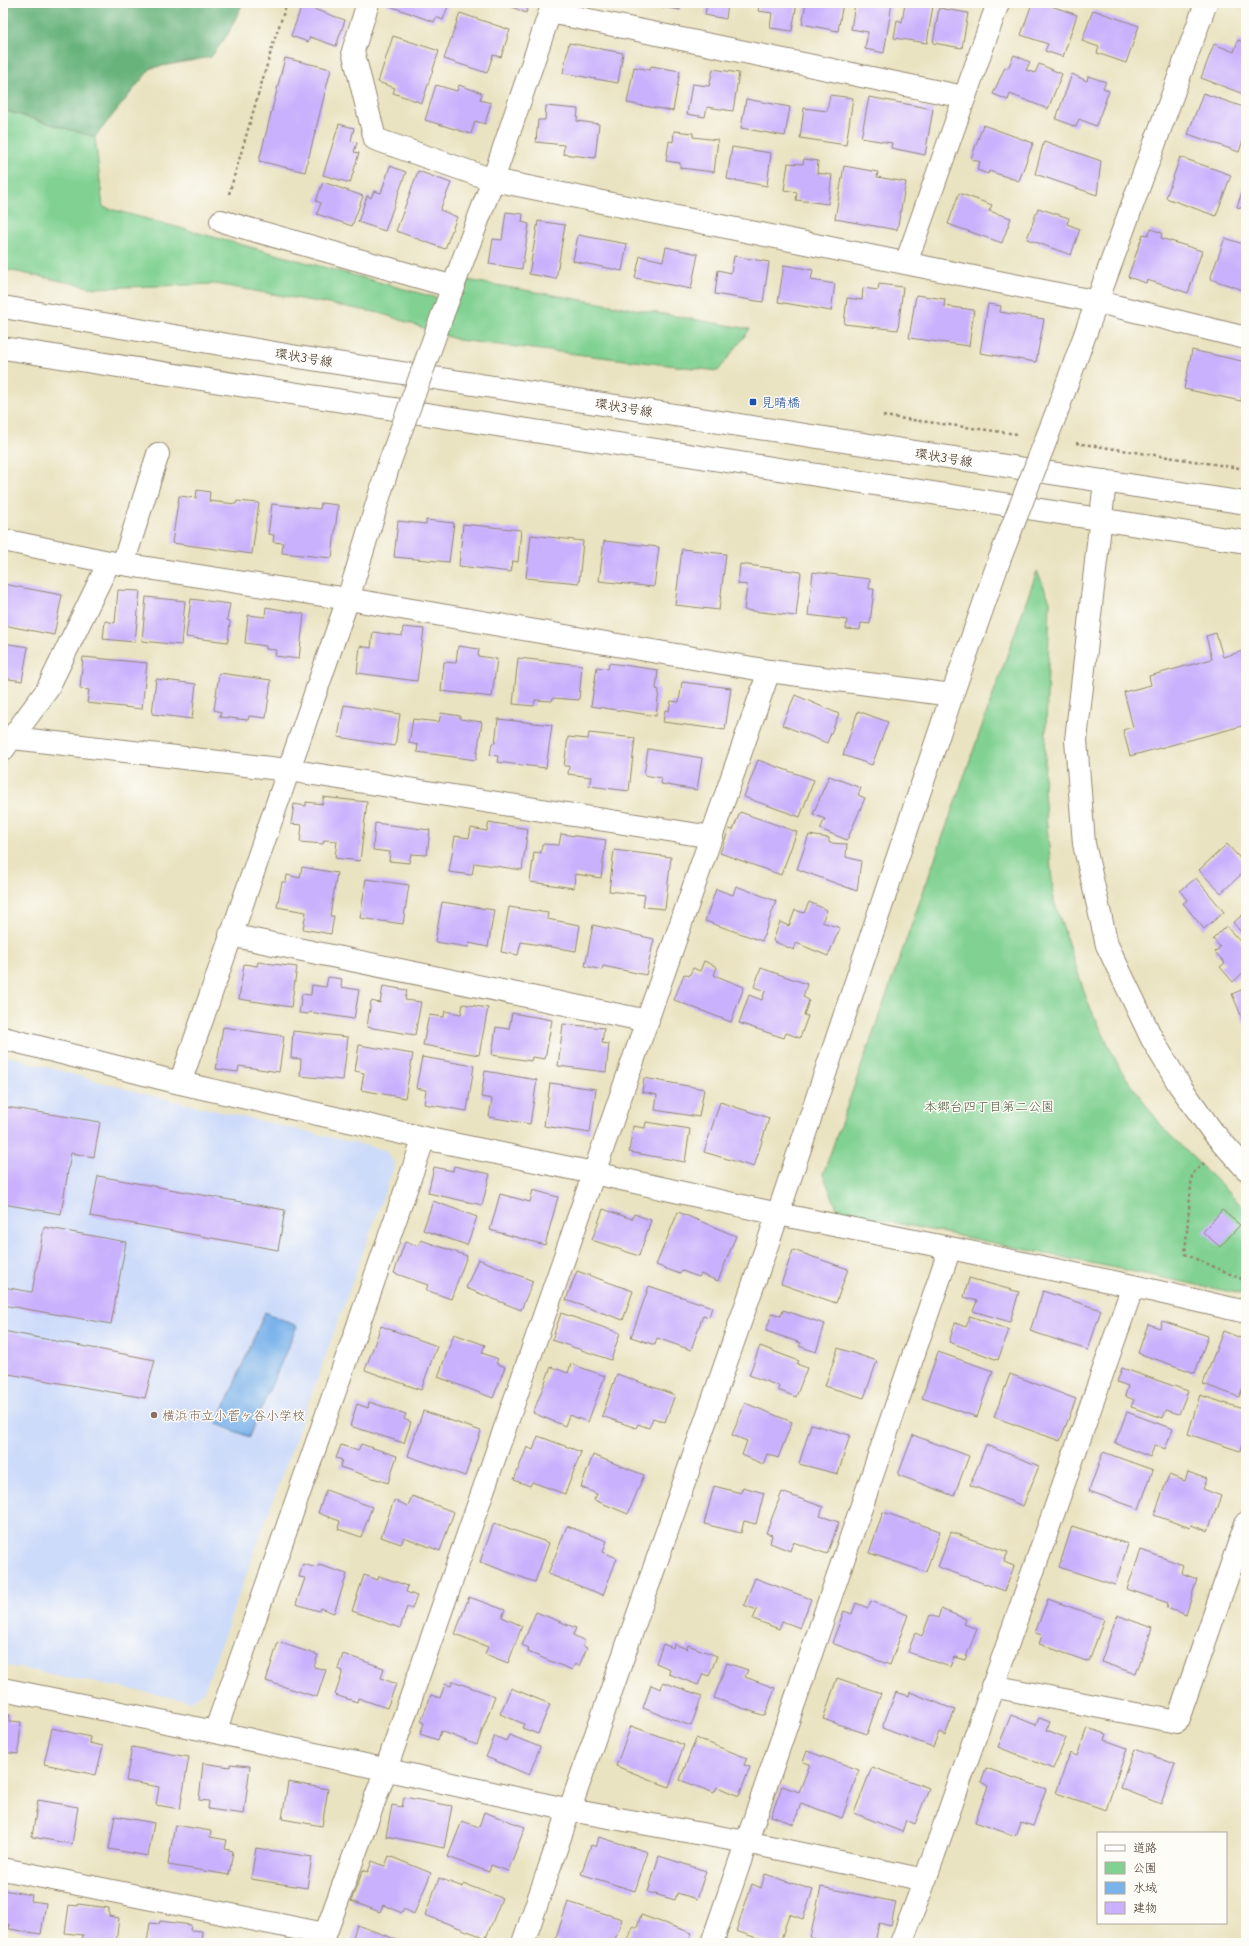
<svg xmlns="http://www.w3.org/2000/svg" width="1249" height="1946" font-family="'Comic Neue','Klee One',sans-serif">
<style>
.built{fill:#cddbfa}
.green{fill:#81d192;stroke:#5e7e58}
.forest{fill:#68b37c;stroke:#526e4d}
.water{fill:#7bb3eb;stroke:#5b6e84}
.building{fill:#cab1fd}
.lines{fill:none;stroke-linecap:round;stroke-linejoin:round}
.minor-casing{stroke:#928670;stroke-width:24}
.tertiary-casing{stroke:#928670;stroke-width:24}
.path{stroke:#928670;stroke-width:2.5;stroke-dasharray:3 3;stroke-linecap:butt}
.minor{stroke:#fff;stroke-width:22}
.tertiary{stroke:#fff;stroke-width:22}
.minor-bridge-casing{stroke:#928670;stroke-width:24;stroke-linecap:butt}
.tertiary-bridge-casing{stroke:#928670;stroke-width:24;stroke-linecap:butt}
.minor-bridge{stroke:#fff;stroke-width:22}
.tertiary-bridge{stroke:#fff;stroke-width:22}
.transit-dot{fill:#1a4fb4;stroke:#fdfcf7;stroke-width:1.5}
.education-dot{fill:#8d6e63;stroke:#fdfcf7;stroke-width:1.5}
.labels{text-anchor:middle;stroke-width:3;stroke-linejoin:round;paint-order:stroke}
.street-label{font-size:13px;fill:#3b2a1e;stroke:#fdfcf7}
.transit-label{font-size:13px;fill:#164399;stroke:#fdfcf7;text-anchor:start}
.park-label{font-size:13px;fill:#505c41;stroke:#fdfcf7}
.education-label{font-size:13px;fill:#785e54;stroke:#fdfcf7;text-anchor:start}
</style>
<rect width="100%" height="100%" fill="#fdfcf7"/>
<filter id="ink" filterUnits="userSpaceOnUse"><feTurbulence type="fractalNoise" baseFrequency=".025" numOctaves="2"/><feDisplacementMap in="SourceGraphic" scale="8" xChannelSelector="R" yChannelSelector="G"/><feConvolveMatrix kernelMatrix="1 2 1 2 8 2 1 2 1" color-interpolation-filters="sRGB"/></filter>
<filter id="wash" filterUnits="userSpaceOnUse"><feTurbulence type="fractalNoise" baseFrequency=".012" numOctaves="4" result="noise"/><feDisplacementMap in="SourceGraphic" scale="16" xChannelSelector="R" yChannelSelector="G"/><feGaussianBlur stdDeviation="0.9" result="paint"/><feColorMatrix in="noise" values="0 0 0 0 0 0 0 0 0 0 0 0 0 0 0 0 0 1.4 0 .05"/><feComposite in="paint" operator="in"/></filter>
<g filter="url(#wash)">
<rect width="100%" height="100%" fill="#eae3c1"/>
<path class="built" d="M3,1055L148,1095L385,1150L395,1164L204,1691L191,1701L3,1665Z"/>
<path class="green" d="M3,110L95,137L103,207L452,302L461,279L750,329L718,371L458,340L380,313L215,284L95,288L3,269Z
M1037,571L1050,601L1044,793L1054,901L1088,1003L1120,1069L1163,1128L1246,1210V1295L838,1211L823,1174Z"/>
<path class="forest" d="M3,3H243L228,34L211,57L151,68L95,137L3,110Z"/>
<path class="water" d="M265,1312L297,1326L249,1437L217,1424Z"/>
<g id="blocks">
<path class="building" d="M387,3H449L443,20L436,17L434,22L387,5Z
M503,3H530L526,13Z
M659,3H681L680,10L658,6Z
M707,3H728L726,19L705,15Z
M731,3H748L747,7Z
M760,3H797L792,31L770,28L772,13L758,11Z
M806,3H843L838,31L802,24Z
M855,3H892L884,53L865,49L868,32L851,29Z
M905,3L933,6L927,43L894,38L897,20L902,22Z
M1032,3H1043L1077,15L1063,57L1045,51L1048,44L1021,35Z
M1236,3H1246V9L1236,5Z
M302,5L345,20L336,46L310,37L308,42L291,36Z
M939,8L968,13L962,48L933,43Z
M1093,10L1139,26L1126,63L1097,53L1099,47L1082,41Z
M460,13L510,30L501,57L493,55L487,73L444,59Z
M393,36L439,51L422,103L393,93L395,88L378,82Z
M1238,40L1246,43V95L1201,78L1214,44L1234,52Z
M569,43L623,53L618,83L563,73Z
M1014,55L1030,62L1026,70L1035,73L1039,64L1062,74L1048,109L1010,94L1008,100L993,94L1005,67L1008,68Z
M285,58L331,69L305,172L259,161Z
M651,66L680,71L673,111L627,103L634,67L650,70Z
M713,69L739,73L733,111L707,107L705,117L687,114L692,84L709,86Z
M1072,74L1087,81L1088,76L1106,82L1103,88L1109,91L1096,126L1079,119L1076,127L1056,119Z
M436,85L457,91L459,85L482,93L480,100L491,103L485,124L475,121L471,134L425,120Z
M1203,93L1246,108V131L1239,152L1188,134Z
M830,95L853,98L846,145L800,138L804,108L827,111Z
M869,97L933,109L925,155L891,148L892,143L861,138Z
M746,99L790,107L785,136L741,128Z
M546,106L578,109L577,121L599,124L595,158L563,154L564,145L536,142L538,120H545Z
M339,124L354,128L351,141L357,143L354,152L359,153L350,183L323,175Z
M983,125L1033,143L1019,181L989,171L988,174L977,170L980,162L971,159Z
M674,131L693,133V137L718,140L714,172L680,168V163L666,161L669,141L673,142Z
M1044,141L1101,161L1097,195L1035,174Z
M732,147L771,153L767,186L727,179Z
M1180,157L1231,175L1216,216L1166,198Z
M804,159L818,161L817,173L832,175L828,204L796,200L797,192L784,190L788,163L803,164Z
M390,166L406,172L385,231L358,222L367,196L371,198L374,191L381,193Z
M844,166L878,172L877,177L906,182L897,230L835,219Z
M418,171L451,183L440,210L457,217L445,249L396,231Z
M1246,180V209L1237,207Z
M323,182L363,196L352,226L317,214L321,203L316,201Z
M959,193L992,205L989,211L1011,218L1002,243L948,224Z
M1038,208L1069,218L1067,224L1080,229L1071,255L1027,239Z
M506,212L523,214L522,222L529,224L522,269L489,264L493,239L502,240Z
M538,221L565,225L556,279L529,274Z
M1151,229L1162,233L1161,238L1202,251L1188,293L1147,280L1146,283L1128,277L1143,234L1148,235Z
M578,235L627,244L622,271L573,261Z
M1225,238L1246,245V291L1210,279Z
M666,247L698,254L691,289L635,278L640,256L663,261Z
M734,256L769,262L763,302L715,294L718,270L731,273Z
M784,265L813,270L811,280L835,284L831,311L778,302Z
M879,284L903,287L898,330L844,324L847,298L862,300L863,288L878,290Z
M916,295L945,299L944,306L974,310L969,346L909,338Z
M988,304L1001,306L1000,312L1044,319L1036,362L980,353Z
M1192,350L1246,362V377L1241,401L1184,389Z
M197,490L210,492L209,501L236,504L237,501L259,503L252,554L172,543L179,496L196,498Z
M321,503L338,505L332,558L282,553L283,543L273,542L274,535L268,534L272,504L320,509Z
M426,520L454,523L449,562L394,557L398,521L426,524Z
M463,524L521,530L518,562L513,561L511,572L459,566Z
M531,535L583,541L579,583L526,578Z
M604,541L659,547L654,587L599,581Z
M682,549L726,554L719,610L675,605Z
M740,564L801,572L796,616L744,610L747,585L738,584Z
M813,572L870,579L869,589H874L870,624L861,623L860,630L846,629L847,620L808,615Z
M3,584L62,595L54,635L3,625Z
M118,590L140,591L135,642L103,639L105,621L115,623Z
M146,597L185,601L181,645L142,641Z
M191,599L230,604L227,620L230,621L228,642L186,637Z
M266,607L304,614L299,659L275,656L276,650L266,649V646L245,643L248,615L265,617Z
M403,627L424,629L417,681L357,673L360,646L371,648L373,632L402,636Z
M1216,633L1223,657L1246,650V725L1130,756L1123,730L1133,727L1124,692L1151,685L1149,676L1212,659L1206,636Z
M3,643L28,647L22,681L3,678Z
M458,646L479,649L478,656L497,659L492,697L441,691L444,662L456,663Z
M83,657L147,663L142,709L87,703L89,690L80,689Z
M518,658L582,665L579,700L553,698L552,701L535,700L534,706L513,704Z
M609,663L658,670L656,689L659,690L656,716L591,706L597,667L608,669Z
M219,673L271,680L266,718L249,716L248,720L220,717L221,712L214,710Z
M156,679L196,684L192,719L152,714Z
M682,682L731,688L725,730L663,722L665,710L669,711L671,701L679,702Z
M795,695L839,714L827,743L782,725Z
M344,705L400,714L395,746L338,737Z
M858,711L888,722L872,765L843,755Z
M441,713L460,716V719L482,722L476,760L417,752L418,745L409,743L413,719L439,722Z
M498,719L552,725L546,768L497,762L498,756L490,755L492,743H495Z
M589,733L635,738L629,791L589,786L591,777L568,774L569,766H564L568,737L588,739Z
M648,749L702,758L697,790L661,784L662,778L644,775Z
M758,760L814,780L800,817L744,797Z
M829,776L861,788L858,795L865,798L847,840L820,829L825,819L813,814Z
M323,797L367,802L360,861L335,858L337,841L324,840L323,844L300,842L302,825L291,824L294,804L306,806V802L323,804Z
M740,812L797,832L781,875L720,853L729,829L733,830Z
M489,822L528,829L522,870L474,863L472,875L449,872L455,836L469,838L471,828L487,831Z
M375,823L430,830L427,855L411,854L409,863L389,861L390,852L373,850Z
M561,834L606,840L601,878L575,874L574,888L530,882L534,852L541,853L542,844L559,845Z
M809,835L829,838V843L847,844L846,857L861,861L857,891L797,869Z
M1227,844L1246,865V870L1221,893L1199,870Z
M614,850L671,857L665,909L643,907L645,895L609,891Z
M302,867L337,873L330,916H334L331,934L303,929L306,912L277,907L282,882H286L287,875L300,878Z
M1196,878L1224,912L1204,929L1183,903L1187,900L1180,891Z
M366,879L409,885L403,924L360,918Z
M736,886L776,901L762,941L705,921L716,889L733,895Z
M442,902L494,910L488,947L469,943L468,947L435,942Z
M809,902L827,910L822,922L840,928L828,956L796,943L794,950L773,941L780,922L789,926L795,910L804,913Z
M509,907L548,913L547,919L580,925L576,951L521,942L518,955L501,952Z
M1246,912V937L1233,923Z
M593,925L654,939L646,975L603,966L602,970L585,966Z
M1226,926L1246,948V970L1233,982L1220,967L1225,963L1215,952L1220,947L1213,939Z
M704,961L717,967L714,975L744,987L731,1022L674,1000L684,974L689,976L693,968L700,971Z
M258,962L297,967L291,1007L239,999L244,964L257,966Z
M761,968L807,984L803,997L809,1000L804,1015L808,1016L800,1038L786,1033L784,1038L739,1023L749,995L762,1000L765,991L754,987Z
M328,977L342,979L341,987L359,990L354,1019L309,1012L308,1014L299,1013L302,994L311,995L312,985L326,987Z
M383,986L407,990L405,1000L421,1002L415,1035L367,1027L371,1001L380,1003Z
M1246,988V1027L1232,994Z
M463,1004L488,1008L479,1055L423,1045L429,1015L444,1017L445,1011L461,1014Z
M512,1013L552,1020L545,1059L532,1057L531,1061L492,1055L496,1027L509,1029Z
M563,1024L604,1028L602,1043L609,1044L606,1072L558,1066Z
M223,1027L284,1036L279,1072L239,1066L238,1072L216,1069Z
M293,1031L348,1037L343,1080L300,1076L301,1059L291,1058Z
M359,1045L413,1054L405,1098L361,1090L364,1073L355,1071Z
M422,1057L474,1066L467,1111L424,1104L426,1090L416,1088Z
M485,1071L537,1080L530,1124L489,1117L492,1099L481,1097Z
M644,1078L704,1089L699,1117L655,1110L657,1095L642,1092Z
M550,1083L596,1089L590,1133L544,1126Z
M720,1102L769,1118L754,1167L704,1152Z
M6,1107L100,1122L94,1157L71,1153L61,1214L3,1204V1125Z
M646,1122L690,1129L685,1162L629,1152L633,1126L645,1128Z
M454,1166L490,1174L482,1205L428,1193L434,1167L453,1171Z
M98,1176L285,1210L278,1250L90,1216Z
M533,1190L558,1197L545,1245L490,1230L500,1194L530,1202Z
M433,1201L477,1217L467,1245L423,1230Z
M603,1209L632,1219L634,1214L651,1220L639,1256L592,1240Z
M1222,1210L1240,1225L1220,1247L1203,1232Z
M678,1212L736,1236L718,1281L701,1274L699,1277L682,1271L680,1274L656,1265Z
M44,1227L126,1242L111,1324L3,1305V1287L32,1292Z
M421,1240L467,1256L451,1299L426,1290L428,1285L394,1273L405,1242L418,1246Z
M793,1250L848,1269L836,1303L781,1284Z
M478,1259L533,1281L521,1310L466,1288Z
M577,1271L633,1291L623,1320L566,1300Z
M969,1278L1019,1292L1010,1322L973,1311L977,1301L964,1297Z
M649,1286L712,1307L709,1317L703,1315L691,1350L657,1338L655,1345L631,1337Z
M1043,1291L1101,1310L1088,1350L1030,1331Z
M783,1310L825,1324L816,1352L799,1346L801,1343L766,1331L772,1313L781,1316Z
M561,1313L620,1333L611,1360L552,1340Z
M970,1316L1009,1330L998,1360L949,1342L955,1323L966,1327Z
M1162,1321L1208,1336L1195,1373L1138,1353L1148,1324L1160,1328Z
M381,1326L437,1346L421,1390L365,1370Z
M3,1331L155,1360L145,1398L3,1373Z
M1223,1331L1246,1340V1380L1239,1397L1203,1384Z
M454,1334L485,1345L482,1353L498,1359L496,1363L505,1367L493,1398L438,1377Z
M760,1346L799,1361L797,1364L807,1368L796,1397L778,1390L779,1386L749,1375Z
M838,1348L877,1361L864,1398L825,1386Z
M938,1352L993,1371L977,1417L922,1398Z
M571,1364L605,1376L588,1422L569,1415L565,1426L533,1413L551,1367L568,1373Z
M1122,1368L1188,1391L1179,1414L1166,1410L1163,1418L1131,1407L1134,1400L1125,1396L1128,1386L1117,1382Z
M617,1374L675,1395L665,1422L653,1418L649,1428L638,1424L636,1428L602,1416Z
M1010,1374L1076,1399L1060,1441L994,1417Z
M1200,1395L1246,1410V1432L1240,1451L1188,1434Z
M369,1402L406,1414L404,1419L411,1422L404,1443L350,1426L357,1404L368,1408Z
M745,1403L792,1422L778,1458L767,1454L763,1464L742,1455L747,1441L732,1435Z
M423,1411L481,1431L465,1476L408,1456Z
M1127,1412L1173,1429L1165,1449L1155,1445L1150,1457L1115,1443Z
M811,1424L850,1435L838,1474L799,1464Z
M913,1435L969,1456L954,1496L898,1475Z
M538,1436L581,1452L565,1494L532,1482L530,1486L514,1480L527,1447L533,1450Z
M361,1444L397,1456L388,1483L340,1467L342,1460L336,1458L341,1445L358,1451Z
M986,1445L1039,1466L1023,1506L970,1485Z
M1103,1452L1153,1470L1139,1509L1089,1491Z
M593,1455L644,1475L628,1514L594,1500L597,1494L581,1487Z
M1188,1472L1207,1479L1203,1489L1221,1496L1208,1531L1191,1525L1190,1528L1154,1515L1169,1475L1185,1481Z
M714,1486L741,1493L743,1487L764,1493L756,1524L744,1521L741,1533L704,1524Z
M326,1490L372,1507L361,1537L338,1529L340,1521L318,1513Z
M782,1492L823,1507L820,1516L839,1522L827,1554L793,1542L790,1551L770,1543L772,1535L766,1533Z
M412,1496L454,1512L440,1551L404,1537L401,1544L381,1537L394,1500L408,1506Z
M883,1512L940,1531L926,1572L869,1553Z
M494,1523L549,1543L535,1582L480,1562Z
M567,1526L607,1541L603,1552L617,1558L603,1595L548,1574Z
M1072,1526L1128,1544L1115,1585L1059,1567Z
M951,1532L1008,1552L1004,1562L1014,1566L1005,1591L938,1567Z
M1141,1550L1183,1565L1181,1573L1197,1579L1186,1615L1167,1608L1168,1603L1127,1589Z
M303,1564L317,1568L319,1565L347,1574L334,1613L320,1608L319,1611L296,1604L305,1578L299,1577Z
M364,1575L378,1580L379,1576L408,1586L406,1592L417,1596L412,1609L407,1607L400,1628L352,1611Z
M755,1578L811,1599L800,1628L782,1621L779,1629L753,1619L757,1610L744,1605Z
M469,1597L505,1610L502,1617L522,1626L508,1663L485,1654L488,1647L455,1634Z
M1048,1599L1104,1619L1089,1662L1039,1644L1042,1635L1035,1633Z
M871,1601L908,1615L890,1665L832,1643L844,1611L852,1614L856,1603L868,1608Z
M941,1609L966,1619L964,1624L977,1629L965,1660L954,1657L950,1667L908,1652L915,1633L922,1636L930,1615L938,1618Z
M536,1612L576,1628L573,1635L585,1641L583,1646L587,1648L579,1666L575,1664L572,1670L528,1652L529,1648L522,1645Z
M1117,1615L1152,1628L1136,1674L1101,1662Z
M278,1642L318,1655L314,1667L326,1670L317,1697L266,1681Z
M663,1644L673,1648L674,1644L687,1649L688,1645L717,1656L709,1676L703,1674L698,1685L669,1674L670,1669L656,1663Z
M343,1654L384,1668L381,1678L396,1684L387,1708L358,1698L357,1702L335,1695L343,1671L338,1669Z
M727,1663L748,1670L745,1677L775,1688L765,1716L714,1698Z
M837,1678L881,1693L867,1734L823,1719Z
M453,1681L495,1696L477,1745L441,1731L438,1740L420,1734L424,1723L421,1721L431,1695L440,1698L445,1684L451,1686Z
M663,1682L702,1696L691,1726L643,1708L651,1685L661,1689Z
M511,1688L550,1704L538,1734L522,1728L524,1724L500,1714Z
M896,1692L909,1696L910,1692L955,1710L945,1735L939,1732L933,1747L882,1728Z
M3,1713L10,1714L9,1721L21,1722L18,1754L3,1752Z
M1011,1715L1036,1725L1039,1718L1050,1722L1047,1730L1066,1738L1053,1769L998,1747Z
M631,1726L684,1745L669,1787L616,1766Z
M52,1728L90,1737L89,1743L103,1746L96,1775L44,1764Z
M1087,1728L1107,1734L1105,1740L1127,1748L1106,1810L1056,1793L1070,1753L1077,1756Z
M509,1735L540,1747L529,1775L486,1757L495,1736L506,1741Z
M696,1738L747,1758L744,1765L750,1767L739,1796L717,1787L714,1793L680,1780Z
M132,1747L189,1757L180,1809L156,1805L159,1787L126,1781Z
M1134,1749L1175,1764L1161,1804L1120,1788Z
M807,1751L859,1770L842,1818L801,1803L794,1824L771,1816L782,1786L799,1792L810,1764L803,1762Z
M203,1763L230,1767V1764L250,1766L244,1814L208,1809L209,1801L199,1800Z
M872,1767L929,1788L915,1824L906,1820L902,1832L854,1813Z
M986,1768L1046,1789L1033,1826L1020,1822L1015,1836L975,1822L988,1786L981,1782Z
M288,1782L328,1789L322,1826L282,1819Z
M404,1797L452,1806L444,1848L386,1836L392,1805L402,1807Z
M38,1800L78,1807L72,1844L32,1837Z
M484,1812L525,1827L508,1871L491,1865L489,1872L448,1857L462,1821L479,1827Z
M115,1816L154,1823L148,1856L109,1849Z
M175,1825L211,1831L210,1837L227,1840L225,1849L233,1851L229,1875L168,1865Z
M599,1837L648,1852L635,1891L581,1874L591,1845L596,1847Z
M256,1848L312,1857L307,1888L251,1879Z
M389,1856L431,1873L414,1914L404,1909L402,1913L383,1905L380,1912L351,1901L363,1870L368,1872L372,1861L385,1866Z
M659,1856L706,1871L697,1899L677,1893L675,1900L648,1892Z
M765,1874L813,1890L803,1919L789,1914L780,1943H772L736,1931L752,1884L761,1888Z
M439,1878L463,1887L464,1884L502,1898L486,1938L425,1915Z
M821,1887L896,1902L891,1926L879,1923L875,1943H833L810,1938Z
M3,1890L32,1895L31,1901L46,1903L41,1934L9,1929L10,1925L3,1924Z
M568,1902L622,1919L614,1943H564L555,1940Z
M78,1904L109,1908V1916L119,1918L116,1943H82L83,1935L65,1933L69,1905L78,1906Z
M641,1915L692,1933L688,1943H627L633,1926L637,1928Z
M160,1921L191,1925L190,1930L202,1931L201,1943H147L150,1923L159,1924Z
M357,1925L406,1943H351Z"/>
</g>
</g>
<g filter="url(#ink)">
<use href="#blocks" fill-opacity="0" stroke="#928670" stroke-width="1"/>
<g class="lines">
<g class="minor-casing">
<path id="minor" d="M368,3L353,51L375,139L493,180L1098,302L1246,338
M550,12L964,97
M221,221L454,287
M906,263L998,3
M442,316L493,180L553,3
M123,564L158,454
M13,738L288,770L712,837
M3,750L47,690L109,562
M230,935L648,1021
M3,1038L180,1083L424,1138L594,1173L778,1214L950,1248L1133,1286L1246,1312
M180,1083L348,599L389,464
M992,1686L1177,1722L1246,1523
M3,1689L215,1732L570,1810L746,1842L925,1880
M215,1732L424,1138
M3,1869L325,1934
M322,1943L386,1769L769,671
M712,1943L950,1248
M901,1943L925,1880L1133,1286"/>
</g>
<g class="tertiary-casing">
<path id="tertiary" d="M3,307L298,357L1246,503
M3,348L1246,542
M1056,414L1206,3
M1105,481L1076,740L1084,844L1107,945L1152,1039L1180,1086L1212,1131L1246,1169
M3,540L109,562L348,599L769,671L952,695
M523,1943L778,1214L952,695L1000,558"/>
</g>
<path class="path" d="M229,194L274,41L287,3
M883,416L1017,434
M1076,443L1246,469
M1204,1163L1192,1174L1185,1254L1244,1280"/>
<use href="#minor" class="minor"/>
<use href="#tertiary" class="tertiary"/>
<g class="minor-bridge-casing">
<path id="minor-bridge" d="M389,464L442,316"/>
</g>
<g class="tertiary-bridge-casing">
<path id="tertiary-bridge" d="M1000,558L1056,414"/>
</g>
<use href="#minor-bridge" class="minor-bridge"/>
<use href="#tertiary-bridge" class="tertiary-bridge"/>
</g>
</g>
<rect class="transit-dot" x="749" y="398" width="8" height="8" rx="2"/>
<circle class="education-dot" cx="154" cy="1415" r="4"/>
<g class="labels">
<g class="street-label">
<text transform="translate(304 357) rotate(9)" y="5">環状3号線</text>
<text transform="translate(624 407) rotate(9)" y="5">環状3号線</text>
<text transform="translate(944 457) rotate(9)" y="5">環状3号線</text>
</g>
<g class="transit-label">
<text x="761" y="407">見晴橋</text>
</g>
<g class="park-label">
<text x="989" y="1111">本郷台四丁目第二公園</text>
</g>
<g class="education-label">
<text x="162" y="1420">横浜市立小菅ヶ谷小学校</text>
</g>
</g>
<rect width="1249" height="1946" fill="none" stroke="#fdfcf7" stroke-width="16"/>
<rect x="1097" y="1832" width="130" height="92" fill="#fdfcf7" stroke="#afa8a0"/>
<rect x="1105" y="1845" width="20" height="6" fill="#ffffff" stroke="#afa8a0"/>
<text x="1133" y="1852" font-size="12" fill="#3b2a1e">道路</text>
<rect x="1105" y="1862" width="20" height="12" fill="#81d192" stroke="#afa8a0"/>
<text x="1133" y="1872" font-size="12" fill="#3b2a1e">公園</text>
<rect x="1105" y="1882" width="20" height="12" fill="#7bb3eb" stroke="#afa8a0"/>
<text x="1133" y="1892" font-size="12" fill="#3b2a1e">水域</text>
<rect x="1105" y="1902" width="20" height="12" fill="#cab1fd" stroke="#afa8a0"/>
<text x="1133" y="1912" font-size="12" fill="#3b2a1e">建物</text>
</svg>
